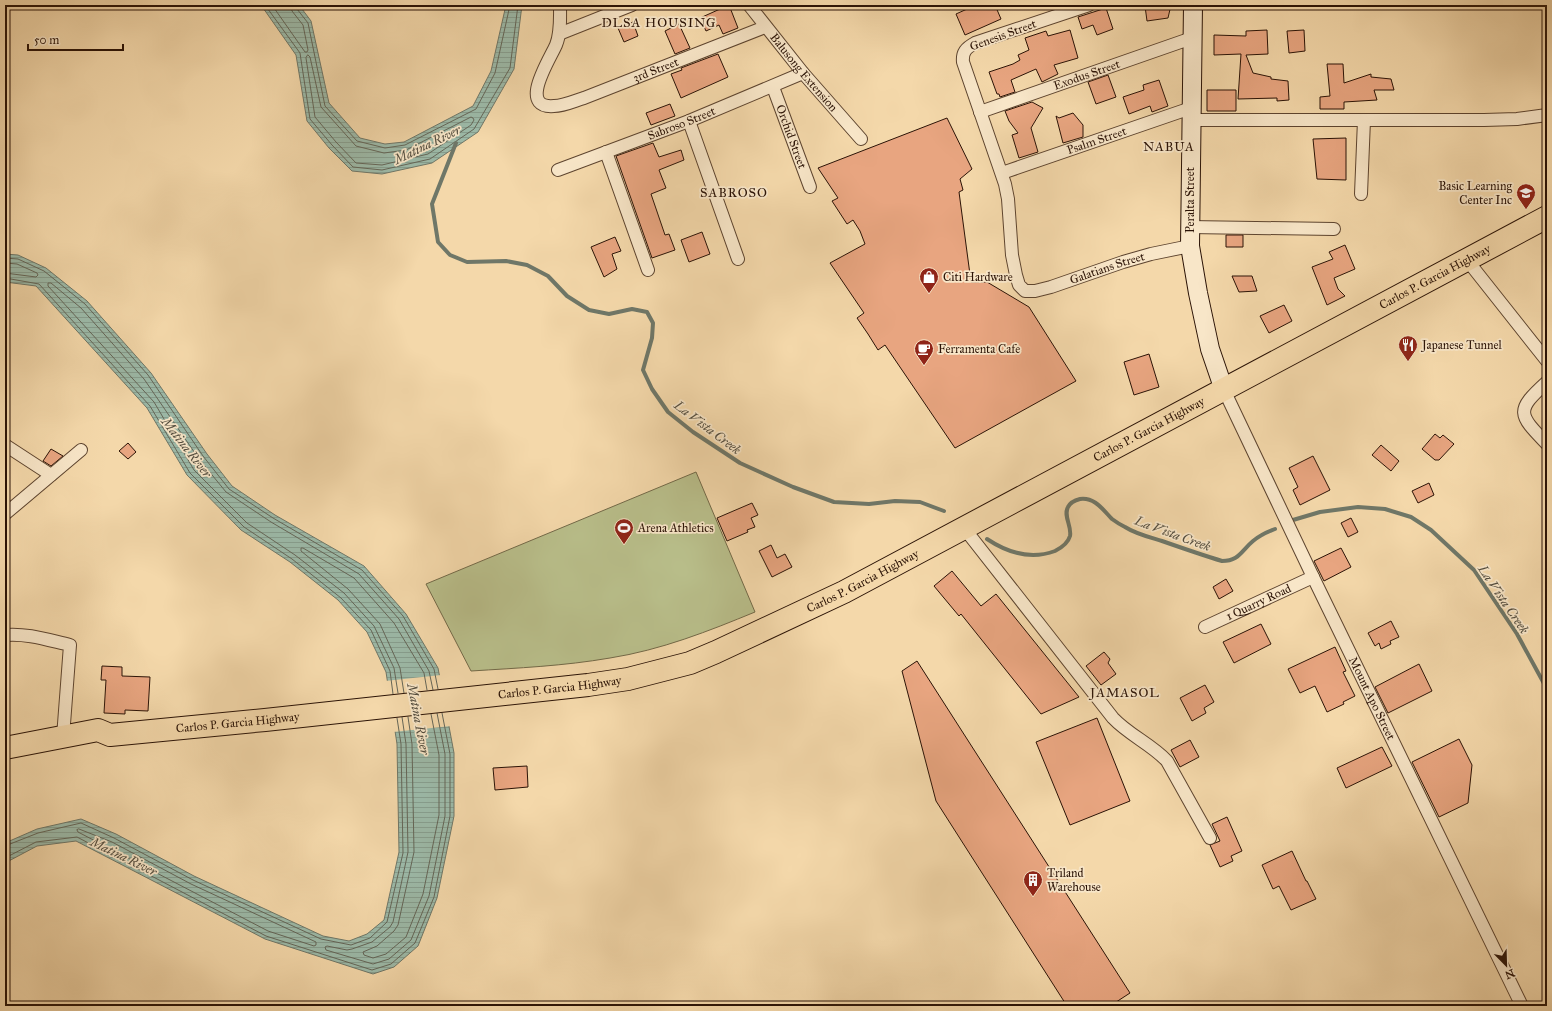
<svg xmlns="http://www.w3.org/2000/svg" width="1552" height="1011" font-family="'IM FELL Great Primer',serif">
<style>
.green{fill:#b9bf8b;stroke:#726948}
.water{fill:url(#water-rules);stroke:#6f7768}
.pier{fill:#f4d8aa}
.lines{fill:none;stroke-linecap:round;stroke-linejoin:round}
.shore{stroke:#646658;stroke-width:1}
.stream{stroke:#6f7768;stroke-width:4}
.building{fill:#e8a580;stroke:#2b1306}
.street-casing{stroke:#5d442f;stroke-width:14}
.secondary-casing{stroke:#2b1306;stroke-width:20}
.highway-casing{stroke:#2b1306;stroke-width:24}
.street{stroke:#f8e6c8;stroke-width:12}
.secondary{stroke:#f8e6c8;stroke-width:18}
.highway{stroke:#f4d8aa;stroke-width:22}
.labels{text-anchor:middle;stroke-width:3.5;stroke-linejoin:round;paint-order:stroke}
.street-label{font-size:12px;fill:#2b1306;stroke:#f8e6c8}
.poi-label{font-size:12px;fill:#2b1306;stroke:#f8e6c8;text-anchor:start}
.neighbourhood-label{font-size:13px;letter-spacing:1px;fill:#2b1306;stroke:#f8e6c8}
.water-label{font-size:13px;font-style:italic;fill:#534d3f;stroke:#f8e6c8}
</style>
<defs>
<pattern id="water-rules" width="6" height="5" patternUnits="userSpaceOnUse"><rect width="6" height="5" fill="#9cbaa9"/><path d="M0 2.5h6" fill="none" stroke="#879f90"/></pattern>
</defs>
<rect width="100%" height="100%" fill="#f4d8aa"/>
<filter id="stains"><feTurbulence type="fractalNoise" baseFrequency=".005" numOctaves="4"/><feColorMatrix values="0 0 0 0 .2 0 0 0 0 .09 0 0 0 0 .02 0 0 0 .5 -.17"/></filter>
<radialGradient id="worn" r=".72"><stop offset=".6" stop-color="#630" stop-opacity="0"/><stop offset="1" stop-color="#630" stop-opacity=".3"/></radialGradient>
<path class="green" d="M696,472L755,612C709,631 661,650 610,658C564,666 518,668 471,671L426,584Z"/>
<path class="water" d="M261,5H299L311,21L329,103L360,138L385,144L404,142L473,106L491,71L506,5H522L514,69L478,132L432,163L382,174L352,171L329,148L307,121L296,55Z
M5,254L18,255L46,268L87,301L151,373L207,454L232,486L275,515L364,566L406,614L438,668L454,753V816L437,898L418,946L394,967L373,974L265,939L76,841L37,846L5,863V843L37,829L81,819L116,834L194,876L323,936L349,941L367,934L384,920L399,852L397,744L386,672L367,632L338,600L290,562L241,530L187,475L147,408L36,286L5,282Z"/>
<path class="pier" d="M441,675L451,726L393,732L385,681Z"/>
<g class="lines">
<path class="shore" d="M265,5L300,53L310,119L332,145L353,167L382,170L430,159L474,129L510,68L518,5
M272,5L305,52H307L308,50L303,25L292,11L291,5
M296,5L297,9L308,23L325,106L357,141L385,148L405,145L476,109L495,73L510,5
M308,55L310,57L321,107L356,146L384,153L406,150L471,117L473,118L474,120L471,125L428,154L382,165L356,163L336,142L315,117L306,58Z
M5,258L18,259L44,271L85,304L148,375L203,456L229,489L273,518L362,570L403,616L434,669L438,689
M5,263L17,264L37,273L38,275L36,277L5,273
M5,278L39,284L150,406L190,473L244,527L292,559L341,598L371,630L390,671L393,694
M398,693L394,668L374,626L344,593L295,555L247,523L194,470L154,402L48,286V283H51L81,308L144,379L199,459L226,492L271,522L359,574L399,619L429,671L433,690
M404,693L400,668L380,624L348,589L301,551V548H303L354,578L394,623L424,673L427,690
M402,717L406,744L408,852L393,922L390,927L372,942L352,949L347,950L327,946L325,947L326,950L373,964L389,959L411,940L429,896L445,816V754L437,713
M408,717L412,744L414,852L398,925L394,931L377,946L363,952L364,955L373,958L386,954L406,937L423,894L439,815V755L431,714
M79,829L112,842L191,884L316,942V945L314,946L268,931L78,832L77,830Z
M5,846L38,833L81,823L114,838L193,880L321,939L351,945L370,938L387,922L403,853L401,744L397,718
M5,858L36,842L77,837L266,936L372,970L391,964L415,943L434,897L450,816V754L442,713"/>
<path class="stream" d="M456,143L432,204L438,242L450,255L467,262L506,261L527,265L548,276L567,296L589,310L609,314L632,309L647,312L653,323L652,338L643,370L652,389L668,412L693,432L740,463L793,487L834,502L869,504L895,501L920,502L944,511
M1293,520L1320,512L1358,507L1385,509L1411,517L1431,530L1474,570L1517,634L1547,689
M987,539C1008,553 1031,560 1055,551C1061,548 1068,543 1070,536C1072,526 1063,516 1068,507C1070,503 1076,500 1080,499C1095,497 1103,510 1112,519C1116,522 1121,525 1125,527C1136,534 1149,537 1162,541C1182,548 1202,555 1222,561C1239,561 1241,551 1253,541C1259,536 1267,532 1275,529"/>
</g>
<path class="building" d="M729,5L738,28L723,34L719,25L706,31L700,18Z
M976,5H995L1001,19L965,35L956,14Z
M1155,5H1171L1168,18L1147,21L1145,6Z
M1106,8L1113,29L1097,35L1093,25L1082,29L1078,17Z
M633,22L638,36L624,42L618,28Z
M679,24L690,48L675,54L665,31Z
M1070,30L1078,58L1054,65L1058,74L1042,82L1036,69L1011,80L1015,92L1000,97L999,94H997L989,72L1013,64L1020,60L1018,55L1029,50L1025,38L1046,31L1048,36Z
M1267,30L1268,54L1246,55L1253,73L1271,77V79L1288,81L1289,100L1277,101V98L1238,99L1241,54L1214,55V35L1246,36V31Z
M1304,30L1305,51L1289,53L1287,31Z
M718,54L728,77L681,98L671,74L682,70L681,68Z
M1327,64H1343L1344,83L1371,74V77L1391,79L1394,90H1374L1377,100L1344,102V109H1320V97L1330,96Z
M1108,75L1116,97L1096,104L1088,82Z
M1159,80L1168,106L1152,112L1150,106L1129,114L1123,97L1144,90L1143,85Z
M1207,90H1236V111H1207Z
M1032,102L1043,108L1031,128L1038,152L1019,158L1012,135L1018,133L1009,121L1005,111Z
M670,104L675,116L651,125L646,113Z
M1073,113L1083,125V137L1063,143L1056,116L1059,118Z
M947,118L972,169L960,179L963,190L959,192L971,282H987L1029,307L1076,381L955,448L885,345L878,350L868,334L857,318L864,313L830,263L865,244L860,231L853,220L847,224L832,201L838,198L818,168Z
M1346,138V180L1317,179L1313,139Z
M653,143L659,157L681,150L684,160L659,170L666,188L651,194L665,235L669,234L675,250L652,258L616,156Z
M702,232L710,254L689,262L681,240Z
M1226,235H1243V247H1226Z
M615,237L621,251L612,254L617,269L604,277L591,247Z
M1345,245L1355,269L1334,278L1338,289L1345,296L1327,305L1312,267L1333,259L1329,252Z
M1232,276H1252L1257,291L1239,292Z
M1284,305L1292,321L1269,333L1260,316Z
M1149,354L1159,387L1134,395L1124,362Z
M1435,434L1440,438L1443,435L1454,444L1439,460H1435L1422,449Z
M128,443L136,452L128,459L119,451Z
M1381,445L1399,461L1391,471L1372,455Z
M51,449L63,456L51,466L43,461Z
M1313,456L1330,490L1300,505L1293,490L1298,487L1289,468Z
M1429,483L1434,495L1418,503L1412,491Z
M752,503L758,515L751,518L755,527L747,530L748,532L727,541L717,518Z
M1351,518L1358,532L1348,537L1341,523Z
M771,545L777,558L785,554L792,567L772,577L759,551Z
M1341,548L1351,567L1324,581L1314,561Z
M952,571L981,606L996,594L1079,697L1041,714L961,614L959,616L934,586Z
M1226,579L1233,591L1219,599L1213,587Z
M1391,621L1399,637L1390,641L1391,644L1381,649L1379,643L1375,646L1368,633Z
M1261,624L1271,644L1234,663L1223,642Z
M1335,647L1346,671L1343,672L1355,696L1343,702L1344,704L1327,712L1315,686L1300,693L1288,669Z
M1104,652L1110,659L1108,663L1116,674L1101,685L1086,666Z
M917,661L1130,993L1110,1006H1067L936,801L902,671Z
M1419,664L1432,691L1388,713L1375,687Z
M102,666L122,667V676L150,677L148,711L125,710V714L104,713L106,680H101Z
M1205,685L1214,702L1204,708L1206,713L1192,721L1180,698Z
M1097,718L1130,801L1070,825L1036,742Z
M1459,739L1472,765L1468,803L1439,817L1412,762Z
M1190,740L1199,757L1180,767L1171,750Z
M1382,747L1392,766L1346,788L1337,768Z
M527,766L528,787L495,790L493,768Z
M1227,817L1242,851L1231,856L1233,861L1220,867L1210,845L1220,841L1212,824Z
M1292,851L1306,881H1307L1316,899L1291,910L1279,886L1273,889L1262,865Z"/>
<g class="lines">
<g class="street-casing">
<g id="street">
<path id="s1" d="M560,5C560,18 561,33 556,45C550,59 517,109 554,106C564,106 574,101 584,98L765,27"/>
<path id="s2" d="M749,5L803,73L861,139"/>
<path id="s3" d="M1089,5L975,43C966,48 962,52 963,62L1005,184L1008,199L1012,255L1016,275L1019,285L1025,291H1035L1051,287L1123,262L1151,254L1190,246"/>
<path d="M559,34L632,5"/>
<path id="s4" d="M773,87L810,187"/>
<path id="s5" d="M980,112L1192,38"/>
<path d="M1191,120H1484L1517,119L1547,115"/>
<path d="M689,121L738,259"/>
<path d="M606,152L648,270"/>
<path id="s6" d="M558,170L689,121L803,73"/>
<path id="s7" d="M1002,173L1191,108"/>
<path d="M1361,194L1364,120"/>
<path d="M1189,227L1334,229"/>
<path d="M1467,260L1547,361"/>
<path d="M1547,382C1515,411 1518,414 1547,444"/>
<path id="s8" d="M1224,390L1313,577L1522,1006"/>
<path d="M5,445L51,475"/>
<path d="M5,514L81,450"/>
<path d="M964,528L1113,718C1129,735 1151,744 1167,761L1210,838"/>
<path id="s9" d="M1205,627L1313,577"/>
<path d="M5,635C27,633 48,640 70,645L63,737"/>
</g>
</g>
<g class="secondary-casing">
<path id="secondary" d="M1193,5L1190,246L1198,293L1210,349L1224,390"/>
</g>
<g class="highway-casing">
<g id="highway">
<path id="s10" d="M5,748L98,730L110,735L265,720L588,685L628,679L690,663L716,652L844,592L1547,217"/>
</g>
</g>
<use href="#street" class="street"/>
<use href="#secondary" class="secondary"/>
<use href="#highway" class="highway"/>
</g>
<defs>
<g id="school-pin" transform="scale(1)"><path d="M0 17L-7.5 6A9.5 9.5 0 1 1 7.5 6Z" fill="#8f2418" stroke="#f8e6c8"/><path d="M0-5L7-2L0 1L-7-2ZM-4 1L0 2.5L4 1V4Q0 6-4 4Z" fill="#fff"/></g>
<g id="shop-pin" transform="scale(1)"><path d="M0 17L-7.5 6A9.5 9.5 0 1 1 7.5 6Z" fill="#8f2418" stroke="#f8e6c8"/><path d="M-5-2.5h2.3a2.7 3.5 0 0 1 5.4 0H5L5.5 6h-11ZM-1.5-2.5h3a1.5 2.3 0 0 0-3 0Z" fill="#fff"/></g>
<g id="restaurant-pin" transform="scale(1)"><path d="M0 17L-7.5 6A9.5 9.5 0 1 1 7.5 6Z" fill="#8f2418" stroke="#f8e6c8"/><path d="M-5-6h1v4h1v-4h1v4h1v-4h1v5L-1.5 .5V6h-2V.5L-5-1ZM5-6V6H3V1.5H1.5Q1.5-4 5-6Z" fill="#fff"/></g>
<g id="cafe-pin" transform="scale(1)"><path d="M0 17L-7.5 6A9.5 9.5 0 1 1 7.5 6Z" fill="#8f2418" stroke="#f8e6c8"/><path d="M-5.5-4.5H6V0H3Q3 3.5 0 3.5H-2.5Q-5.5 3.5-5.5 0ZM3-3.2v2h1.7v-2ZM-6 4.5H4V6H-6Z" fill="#fff"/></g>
<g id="stadium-pin" transform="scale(1)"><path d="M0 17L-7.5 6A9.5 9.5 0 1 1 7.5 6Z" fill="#8f2418" stroke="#f8e6c8"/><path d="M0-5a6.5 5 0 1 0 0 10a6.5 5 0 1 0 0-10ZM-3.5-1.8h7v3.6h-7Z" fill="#fff"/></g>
<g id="building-pin" transform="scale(1)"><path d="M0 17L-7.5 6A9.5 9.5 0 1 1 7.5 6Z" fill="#8f2418" stroke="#f8e6c8"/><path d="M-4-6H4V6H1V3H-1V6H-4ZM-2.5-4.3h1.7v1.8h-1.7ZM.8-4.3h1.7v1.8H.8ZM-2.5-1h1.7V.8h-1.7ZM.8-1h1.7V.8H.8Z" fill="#fff"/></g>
</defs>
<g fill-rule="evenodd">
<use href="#school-pin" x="1526" y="193"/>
<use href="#shop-pin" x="929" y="277"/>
<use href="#restaurant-pin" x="1408" y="345"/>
<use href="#cafe-pin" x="924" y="349"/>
<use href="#stadium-pin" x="624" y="528"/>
<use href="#building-pin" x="1033" y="880"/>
</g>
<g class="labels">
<g class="street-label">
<text transform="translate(1003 35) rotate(-20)" y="4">Genesis Street</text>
<text dy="4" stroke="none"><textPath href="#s1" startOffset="226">3rd Street</textPath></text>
<text dy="4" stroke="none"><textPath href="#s2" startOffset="87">Balusong Extension</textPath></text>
<text dy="4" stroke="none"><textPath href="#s5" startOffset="113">Exodus Street</textPath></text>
<text dy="4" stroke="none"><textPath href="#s6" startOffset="132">Sabroso Street</textPath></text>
<text dy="4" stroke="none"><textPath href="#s4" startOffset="53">Orchid Street</textPath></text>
<text dy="4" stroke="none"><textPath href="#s7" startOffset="100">Psalm Street</textPath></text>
<text transform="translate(1190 200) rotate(-90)" y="4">Peralta Street</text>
<text dy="4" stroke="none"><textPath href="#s3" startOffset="470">Galatians Street</textPath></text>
<text dy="4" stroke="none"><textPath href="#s10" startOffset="1532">Carlos P. Garcia Highway</textPath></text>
<text dy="4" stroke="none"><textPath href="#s10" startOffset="1208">Carlos P. Garcia Highway</textPath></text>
<text dy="4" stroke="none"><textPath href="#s10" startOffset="884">Carlos P. Garcia Highway</textPath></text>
<text dy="4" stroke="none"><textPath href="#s9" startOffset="59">1 Quarry Road</textPath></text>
<text dy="4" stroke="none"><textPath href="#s10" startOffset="560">Carlos P. Garcia Highway</textPath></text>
<text dy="4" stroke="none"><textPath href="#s8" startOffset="342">Mount Apo Street</textPath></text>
<text dy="4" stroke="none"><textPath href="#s10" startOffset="236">Carlos P. Garcia Highway</textPath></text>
</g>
<g class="poi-label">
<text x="1512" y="190" text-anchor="end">Basic Learning<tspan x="1512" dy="14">Center Inc</tspan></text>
<text x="943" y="281">Citi Hardware</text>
<text x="1422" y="349">Japanese Tunnel</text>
<text x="938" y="353">Ferramenta Cafe</text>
<text x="638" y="532">Arena Athletics</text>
<text x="1047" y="877">Triland<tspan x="1047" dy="14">Warehouse</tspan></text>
</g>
<g class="neighbourhood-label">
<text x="659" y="27">DLSA HOUSING</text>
<text x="1169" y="151">NABUA</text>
<text x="734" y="197">SABROSO</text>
<text x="1125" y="697">JAMASOL</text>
</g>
<g class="water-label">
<text transform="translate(427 144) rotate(-26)" y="5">Matina River</text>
<text transform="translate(708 427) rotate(37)" y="5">La Vista Creek</text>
<text transform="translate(187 447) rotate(52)" y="5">Matina River</text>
<text transform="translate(1173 533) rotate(20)" y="5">La Vista Creek</text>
<text transform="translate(1504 599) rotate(56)" y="5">La Vista Creek</text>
<text transform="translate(419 719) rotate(79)" y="5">Matina River</text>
<text transform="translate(124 856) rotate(26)" y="5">Matina River</text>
</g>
</g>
<rect width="1552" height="1011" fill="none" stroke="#f4d8aa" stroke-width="20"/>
<rect x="6" y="6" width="1540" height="999" fill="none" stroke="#2b1306" stroke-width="2"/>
<rect x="10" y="10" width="1532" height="991" fill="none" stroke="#2b1306"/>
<g transform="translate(1506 965) rotate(157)" stroke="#f8e6c8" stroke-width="3" paint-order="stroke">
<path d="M0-3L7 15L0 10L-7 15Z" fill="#2b1306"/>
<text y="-6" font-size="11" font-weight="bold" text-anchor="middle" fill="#2b1306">N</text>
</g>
<path d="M28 44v6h95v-6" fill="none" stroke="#2b1306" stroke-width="2"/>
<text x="34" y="44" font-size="12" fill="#2b1306" stroke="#f8e6c8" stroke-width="3" paint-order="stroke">50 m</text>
<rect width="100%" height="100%" filter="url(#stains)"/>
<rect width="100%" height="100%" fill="url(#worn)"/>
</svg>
